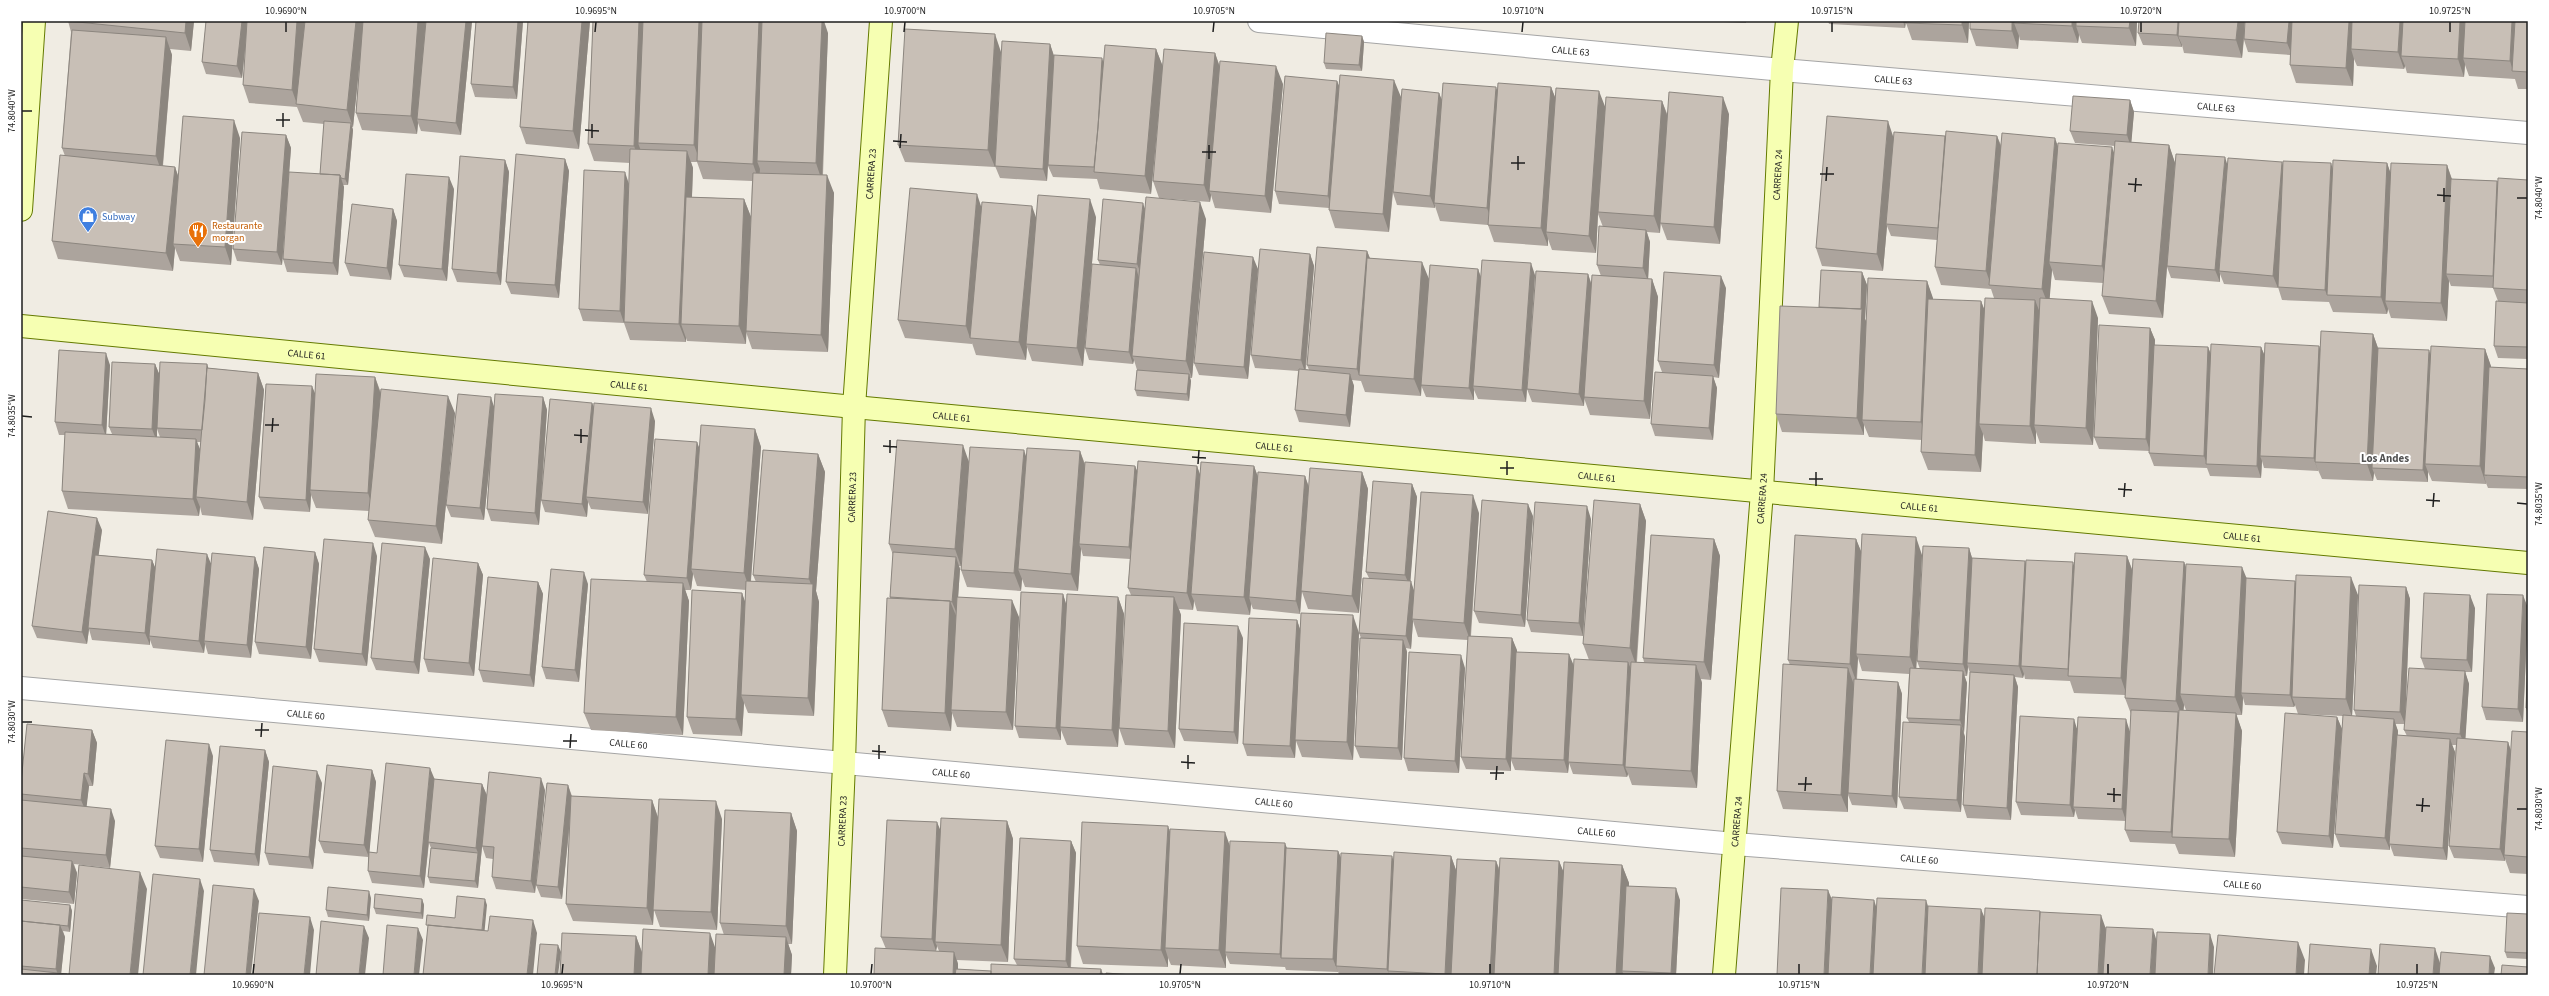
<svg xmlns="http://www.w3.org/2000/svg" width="2549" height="996" font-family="'Source Sans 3',sans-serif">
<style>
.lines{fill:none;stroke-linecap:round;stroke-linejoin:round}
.street-casing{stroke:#a5a5a5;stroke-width:24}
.secondary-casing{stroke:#647a00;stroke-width:24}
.street{stroke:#fff;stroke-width:22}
.secondary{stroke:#f6ffb2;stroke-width:22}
.wall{fill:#aca49d;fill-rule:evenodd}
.shaded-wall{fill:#8c867f}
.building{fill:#c8bfb6;stroke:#8c867f}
.ticks{fill:none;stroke:#1e1e1e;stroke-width:1.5}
.labels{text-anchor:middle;stroke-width:4;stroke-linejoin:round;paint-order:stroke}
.street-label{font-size:10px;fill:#1e1e1e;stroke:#fff}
.shop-label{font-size:10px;fill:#366cbe;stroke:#fff;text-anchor:start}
.food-label{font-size:10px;fill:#c56008;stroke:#fff;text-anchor:start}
.neighbourhood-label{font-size:11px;font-weight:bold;fill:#515151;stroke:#fff}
.neatline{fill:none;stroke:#1e1e1e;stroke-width:1.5}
.ticks-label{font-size:10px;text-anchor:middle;fill:#1e1e1e}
</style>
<rect width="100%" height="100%" fill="#f0ece3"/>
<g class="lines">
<g class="street-casing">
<g id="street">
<path id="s1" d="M1259,21L1782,70L2528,133"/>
<path id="s2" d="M21,688L1735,844L2528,907"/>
</g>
</g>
<g class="secondary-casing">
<g id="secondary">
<path d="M21,210L34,21"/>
<path id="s3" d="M21,326L854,407L2528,563"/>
<path id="s4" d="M835,975L844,764L854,407L881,21"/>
<path id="s5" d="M1724,975L1762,492L1782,70L1787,21"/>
</g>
</g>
<use href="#street" class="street"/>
<use href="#secondary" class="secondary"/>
</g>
<path class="wall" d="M68,21H194L191,51L170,49L172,55L163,166L175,167L179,178L240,138L231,265L180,261L175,248L173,271L58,259L52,241L65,156L62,148L71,32Z
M206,21H472L461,135L421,131L418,123L417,134L362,130L356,113L360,58L353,127H352L353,130L348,185H343L344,187L338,275L287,272L283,259L320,174L324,124L303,122L297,107L249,103L243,85L247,31L242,78L206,74L202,62Z
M476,21H523L517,99L475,97L471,84Z
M528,21H590L579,149L526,144L520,127Z
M593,21H761L762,23L828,33L823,175L834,193L828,352L752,349L746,332V344L687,341L686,338V342L630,340L624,323L583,321L579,309L629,183L630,163L594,161L588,144ZM691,162H697L703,179L752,181L751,217L744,199L692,197L693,168Z
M1702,21H1746V23Z
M1828,21H1906L1905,28L1829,24Z
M1906,21H1969L1968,43L1912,40L1906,23Z
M1970,21H2137L2136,46L2082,43L2079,35L2078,43L2020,40L2019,36L2018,49L1976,46L1970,29Z
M2528,21V89H2518L2515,79L2469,76L2465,65L2464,77L2407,73L2405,66L2404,69L2357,66L2354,59L2353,86L2296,83L2290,65V55L2248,52L2244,40L2242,58L2184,53L2182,45V47L2143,45L2138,33Z
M1362,36L1364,42L1362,71L1326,69L1324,63Z
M1050,44L1054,56L1104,62L1156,49L1163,67L1151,194L1100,189L1097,179L1053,177L1048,166L1047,181L1000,178L995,166Z
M1001,52L995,167L905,162L898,145Z
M1215,53L1220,67L1283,84L1271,213L1215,208L1211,195L1210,202L1159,198L1153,181Z
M1337,81L1339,87L1401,97L1439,93L1441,99L1497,91L1551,87L1555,97L1605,107L1662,101L1668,116L1729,114L1720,244L1667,240L1661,224L1660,233L1647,232L1650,242L1648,279H1652L1658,297L1650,419L1590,415L1584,398V406L1532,402L1527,389L1588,274L1592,285L1601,276L1597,265L1603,227L1598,214L1596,253L1552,250L1548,239V246L1494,242L1488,225L1440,221L1435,206V208L1397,205L1393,193L1389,232L1335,228L1329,210V208L1279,204L1275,191Z
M2130,100L2134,112L2131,142L2169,145L2175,163L2228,166L2283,165L2333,169L2387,163L2390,172L2447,165L2452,179L2497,181L2528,180V359L2498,358L2494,346L2498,301L2493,288L2451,286L2449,281L2447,321L2391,318L2388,309L2387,314L2333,312L2329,302L2282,300L2278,287V286V288L2224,284L2220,274V282L2171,278L2167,267L2163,318L2109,314L2102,296L2103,283L2055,280L2052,270L2049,299L2098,318L2093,445L2040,443L2036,432V444L1985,441L1983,434L1981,472L1928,470L1921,452L1922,440L1869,437L1864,425V435L1782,432L1776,414L1819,307L1862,272L1867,285L1865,319L1867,322L1927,281L1933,300L1981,301L1984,309L1994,298L1991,289L1941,285L1935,267L1937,240L1891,236L1887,226L1883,271L1822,266L1816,248L1893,137L1997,136L2001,145L2058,147L2114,153L2115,146L2075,143L2070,131Z
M286,135L291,148L282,265L237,261L233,249Z
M565,159L569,171L559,298L511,294L506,282Z
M505,160L509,172L501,285L457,282L452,269Z
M454,189L447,281L404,277L399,265Z
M981,206L1036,218L1096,217L1083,366L1032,361L1027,347L1026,360L976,355L972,343V344L905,338L898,320Z
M1145,208L1206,219L1192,378H1190L1191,381L1189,401L1137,396L1135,390L1137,370L1134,360L1133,364L1089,360L1085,348L1100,265L1098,260Z
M393,209L397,221L391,280L350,276L345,263Z
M1367,251L1370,258L1429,279L1478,269L1481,277L1535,275L1526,402L1478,399L1474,390V400L1426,397L1421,385V396L1365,392L1361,381L1352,380L1354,386L1350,427L1299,422L1295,410L1298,371L1255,368L1251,355L1310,254L1314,266L1306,369L1309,370L1307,365Z
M1258,269L1248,379L1199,375L1194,363Z
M1726,288L1719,378L1713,377L1717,388L1713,440L1655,436L1651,424L1662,372L1658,361Z
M2150,328L2155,340L2154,361L2208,347L2211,355L2261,347L2264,354L2319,346L2320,349L2373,334L2378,348L2430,354L2485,349L2491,367L2528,369V489L2488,488L2486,483V484L2432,481L2428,472V482L2377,480L2374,473L2373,481L2322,479L2318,470V471L2264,468L2262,461L2261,478L2210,476L2207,468L2154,466L2149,453L2150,451L2099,449L2094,437Z
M155,364L160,376L207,364L208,368L258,373L264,390L253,520L202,515L200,507L199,516L68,509L62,491L65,435H59L55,422L110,365L106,434H112L109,427ZM157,429L160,437H157ZM197,442H201L200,450Z
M375,377L381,393L455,413L442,544L375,537L368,520L369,511L316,508L311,495L310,512L264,509L259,497L315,394Z
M543,397L547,410L542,489L592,403L594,407L655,421L648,514L591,509L588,502L587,517L545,512L541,500L539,525L491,521L487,509L489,469L484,520L451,517L446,505L494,405Z
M755,429L761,447L751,581L756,582L753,575L818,454L825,472L816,591L819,602L814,716L748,713L744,703L742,736L693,734L687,717L742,593L745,603L746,590L697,586L693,574L691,590H685L689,601L683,735L591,730L584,713L647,582L644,575L697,442L699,449Z
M1080,451L1085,464L1135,466L1137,471L1197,466L1200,475L1254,466L1258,477L1305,476L1309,487L1362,472L1368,489L1359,613L1308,609L1302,592L1300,614L1253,609L1251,604L1250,615L1197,611L1194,601L1193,610L1179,609L1181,615L1175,748L1125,745L1119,728L1131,595L1128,588L1130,559L1083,556L1081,549L1078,591L1025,587L1022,579L1021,591L967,587L961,570V566H959L960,569L958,597L1019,617L1013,730L957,727L952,713L951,731L888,727L882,710L893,555L889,544L969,462L1027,459Z
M1412,484L1417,497L1410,581L1414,591L1479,513L1471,636L1512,638L1517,652L1573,665L1589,660L1583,644L1640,504L1646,521L1637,662H1644L1643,658L1714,539L1720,556L1711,680L1701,679L1702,683L1697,788L1632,785L1628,774L1627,777L1573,774L1569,763L1568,773L1515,770L1511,760V771L1466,769L1461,757L1468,640L1418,637L1413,621L1411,649L1406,648L1407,652L1402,760L1360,758L1355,746L1361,638L1359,633L1369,578L1366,572Z
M1533,516L1525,627L1479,623L1474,611Z
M1591,519L1583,636L1531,632L1527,620Z
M102,530L98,555L152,560L155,568L211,563L255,557L259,569L251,658L208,654L205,644L204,653L153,648L150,640V645L92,640L89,629L87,644L37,638L32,626Z
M1856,539L1861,552L1922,555L1916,668L1920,669L1917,661L1969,548L1972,558L2025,561L2026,565L2074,566L2127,556L2132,569L2184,562L2186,568L2246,578L2296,583L2358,595L2352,716H2356L2354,710L2406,587L2410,599L2405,724H2395L2398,731V735L2407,736L2404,730L2425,669L2421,658L2475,608L2472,672H2465L2469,684L2465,739L2508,742L2511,751L2528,732V874L2510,873L2505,859V861L2454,858L2449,846L2456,745H2452L2455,752L2447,860L2394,856L2390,845V850L2340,847L2335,834L2343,716L2299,714L2337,717L2342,729L2333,848L2282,844L2277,832L2298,714L2295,705L2294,707L2245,705L2243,698L2242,715H2236L2242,731L2235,857L2179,854L2175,844L2130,842L2125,830L2126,821L2078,819L2075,810L2074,817L2021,815L2016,802L2077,728L2130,731L2131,714L2125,698V695L2074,693L2070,681L2025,679L2024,674L2023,678L2015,677L2018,687L2011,820L1967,818L1963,805L1970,673L1968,667L1967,676H1964L1967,683L1964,733L1965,737L1961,812L1904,809L1899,797L1909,722L1907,718L1909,674L1862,671L1858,658L1857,680L1898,682L1902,694L1897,808L1852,805L1848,795V812L1783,809L1777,791L1790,665L1788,660ZM2184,705L2186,710H2183Z
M315,552L319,564L311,659L259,654L255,642Z
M377,556L367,666L319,662L314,649Z
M430,559L419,674L376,670L371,658Z
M478,563L483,575L474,676L428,672L424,659Z
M538,582L543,594L534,687L483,682L479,670Z
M588,584L579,682L546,679L542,667Z
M1063,594L1066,604L1118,597L1124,614L1118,747L1067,745L1061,730V740L1019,738L1015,726Z
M2528,608L2523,722L2486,720L2482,707Z
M1297,620L1300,630L1359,633L1353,760L1302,757L1296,741L1295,758L1247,756L1243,744Z
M1243,638L1238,744L1184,741L1179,729Z
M2528,659V715L2526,708Z
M1465,668L1459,773L1408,771L1404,758Z
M92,730L97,743L93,786H89L86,807L115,821L110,868L74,864L77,873L74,904L21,899V800H22L21,797V782Z
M265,750L269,762L259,866L214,862L210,850Z
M213,756L203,862L160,858L155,846Z
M372,770L376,782L369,852L377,853L435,779L482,784L487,795L545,790L535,893L496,889L492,877L493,859L486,858L482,846L478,888L430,883L428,877L431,848L429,843L424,888L372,883L368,871V857L324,853L319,841Z
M322,783L313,869L269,865L265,853Z
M568,785L572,796L652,800L658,817L722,819L717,930L660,927L654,910L653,925L573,921L566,904L570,823L562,899L541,897L536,885Z
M791,813L797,831L792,944H788L792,955L791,975H560L636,936L642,952L715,947L724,935L720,923Z
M1007,821L1013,839L1008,962L957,960L958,964V969L991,971L1017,965L1014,959L1071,841L1076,853L1071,968L1101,969L1103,975H874L886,949L881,937L940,831ZM937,946L939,951H936Z
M1170,832L1230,846L1338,851L1341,858L1394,861L1451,856L1456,870L1496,861L1500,870L1559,861L1563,871L1622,865L1629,883V886L1680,900L1676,975H1339L1338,971V972L1286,970L1285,967L1230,964L1226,955V968L1171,965L1168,958V967L1083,964L1077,946Z
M371,898L369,921L328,917L326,910Z
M422,899L424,905L423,919L376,914L374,908Z
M21,900L70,905L72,911L70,932L63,931L65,937L61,973L21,975Z
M2528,914V959L2507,958L2505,952Z"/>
<path class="shaded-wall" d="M186,21H194L191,51L185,33Z
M242,21H248L242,78L237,66Z
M297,21H305L297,104L292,90Z
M356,21H364L353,127L347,110Z
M418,21H426L417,119L418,123L417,134L411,116Z
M466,21H472L461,135L456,123Z
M518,21H523L517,99L513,87Z
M582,21H590L579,149L573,131Z
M639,21H646L638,143L641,151V164L634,146Z
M699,21H706L700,161L694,145Z
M759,21H761L766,33L757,161L760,169L759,181L753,164Z
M822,21H824L828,33L822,181L816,163Z
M1903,21H1906L1905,28Z
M1962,21H1969L1968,43L1962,25Z
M2012,21H2020L2014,23L2019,36L2018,49L2012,31Z
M2072,21H2080L2076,26L2079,35L2078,43L2072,26Z
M2130,21H2137L2136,46L2129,28Z
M2178,21H2183L2178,36L2182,45V47L2177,35Z
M2238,21H2245L2242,58L2236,40Z
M2289,21H2295L2292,55L2287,43Z
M2349,21H2357L2351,49L2354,59L2353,86L2346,68Z
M2400,21H2407L2401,56L2405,66L2404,69L2398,52Z
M2460,21H2468L2463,58L2465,64L2464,77L2458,59Z
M2512,21H2520L2513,71L2510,61Z
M995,34L1001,52L995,167L988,150Z
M1362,36L1364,42L1362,71L1359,65Z
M166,37L172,55L162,173L156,156Z
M1050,44L1054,56L1047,181L1043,169Z
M1156,49L1163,67L1151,194L1145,176Z
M1215,53L1221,71L1209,191L1211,195L1210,202L1204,185Z
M1102,58L1106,70L1096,167Z
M1276,66L1283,84L1271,213L1265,196Z
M1394,80L1401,97L1389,232L1383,214Z
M1337,81L1342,93L1332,208L1328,196Z
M1496,87L1502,104L1493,225L1487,208Z
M1551,87L1558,105L1546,232L1548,239V246L1541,228Z
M1599,91L1606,109L1598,212V214L1596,253L1589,236Z
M1439,93L1444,105L1434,203L1435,206V208L1430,196Z
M1723,97L1729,114L1720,244L1714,227Z
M2130,100L2134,112L2131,147L2127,135Z
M1662,101L1668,118L1660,223V233L1654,216Z
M234,120L240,138L231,265L225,247Z
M1888,121L1894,139L1886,224L1887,226L1883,271L1877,254Z
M351,123L353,130L348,185L345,179Z
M286,135L291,148L282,265L277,252Z
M1997,136L2003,153L1991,285L1986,271Z
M2055,138L2061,155L2049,262L2052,270L2049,307L2042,289Z
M2169,145L2175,163L2163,318L2156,301Z
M2112,147L2118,164L2108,284L2102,266Z
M687,151L693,168L687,324H681L686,338V342L679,324Z
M2225,157L2229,170L2219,271L2220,274V282L2215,270Z
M565,159L569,171L559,298L555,285Z
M505,160L509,172L501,285L497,273Z
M2282,162L2286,175L2278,288L2273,276Z
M2331,163L2335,176L2327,295L2325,290Z
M2387,163L2393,180L2385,301L2388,309L2387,314L2381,297Z
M2447,165L2453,183L2446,274L2449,281L2447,321L2441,303Z
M175,167L181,185L173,244L175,248L173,271L166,253Z
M625,172L629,184L624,323L620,311Z
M340,175L344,187L338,275L333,263Z
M827,175L834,193L828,352L821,335Z
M449,177L454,189L447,281L442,269Z
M2497,181V288L2493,276Z
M977,194L983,212L970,338L972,344L966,326Z
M744,199L751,217L746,344L739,326Z
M1090,199L1096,217L1083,366L1077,348Z
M1200,202L1206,219L1192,378L1186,361Z
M1143,203L1147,215L1142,276L1137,264Z
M1032,206L1038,223L1026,344L1027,347L1026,360L1019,342Z
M393,209L397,221L391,280L387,268Z
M1646,230L1650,242L1648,281L1643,268Z
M1367,251L1372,264L1359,375L1357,369Z
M1310,254L1314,266L1305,372L1301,360Z
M1253,257L1258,269L1248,379L1244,367Z
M1422,262L1429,279L1421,396L1414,379Z
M1531,263L1535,275L1526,402L1522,390Z
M1136,268L1140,281L1132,356L1134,360L1133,364L1129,352Z
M1478,269L1482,281L1473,386L1474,390V400L1469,388Z
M1862,272L1867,285L1865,319L1868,327L1862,420L1864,425V435L1857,418Z
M1588,274L1592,287L1584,406L1579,394Z
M1721,276L1726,288L1719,378L1714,365Z
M1652,279L1658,297L1650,419L1644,401Z
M1927,281L1933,298L1927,440L1921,422Z
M2035,300L2042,318L2034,425L2036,432V444L2030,426Z
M1981,301L1988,319L1979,424L1983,434L1981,472L1975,455Z
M2092,301L2098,318L2093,445L2086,428Z
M2150,328L2155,340L2150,451L2146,439Z
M2373,334L2379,351L2372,468L2374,473L2373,481L2367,464Z
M2319,346L2323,358L2315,462L2318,471L2314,458Z
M2208,347L2213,360L2207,464L2204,456Z
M2261,347L2266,359L2260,456L2262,461L2261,478L2257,466Z
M2485,349L2491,366L2487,476L2484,475L2486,484L2480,466Z
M2429,350L2433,362L2425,464L2428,472V482L2423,470Z
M106,353L110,365L106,437L102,425Z
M155,364L160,376L157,428V442L152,429Z
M207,364L211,376L203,430Z
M258,373L264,390L253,520L247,502Z
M1189,374L1191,381L1189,401L1187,394Z
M1350,374L1354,386L1350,427L1346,415Z
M1713,376L1717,388L1713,440L1709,428Z
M375,377L381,395L374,511L368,493Z
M312,386L317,398L310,490L311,495L310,512L306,500Z
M448,396L455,413L442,544L436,526Z
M491,397L495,410L484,520L480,508Z
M543,397L547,410L539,525L535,513Z
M592,403L597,415L586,497L588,502L587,517L582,504Z
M651,408L655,421L648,514L643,502Z
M755,429L761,447L750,590L744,573Z
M196,439L203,457L196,497L200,507L199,516L193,499Z
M697,442L702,455L691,569L693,574L691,590L687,578Z
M963,445L969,462L961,566L955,549Z
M1024,450L1030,468L1018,569L1022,579L1021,591L1014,573Z
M1080,451L1086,469L1079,544L1081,549L1078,591L1071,574Z
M818,454L825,472L816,591L819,602L814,716L808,698L813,590L809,579Z
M1135,466L1140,478L1134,559L1129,547Z
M1197,466L1203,483L1191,594L1194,601L1193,610L1187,593Z
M1254,466L1260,483L1249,597L1251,604L1250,615L1244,597Z
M1362,472L1368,489L1359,613L1352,596Z
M1305,476L1309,488L1300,614L1296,601Z
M1412,484L1417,497L1410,587L1405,575Z
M1473,495L1479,513L1470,640L1464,623Z
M1528,504L1533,516L1525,627L1521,615Z
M1640,504L1646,521L1636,665L1630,648Z
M1587,506L1591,519L1583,636L1579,623Z
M97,518L102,530L89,628H88L89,629L87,644L82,632Z
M1916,537L1922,555L1916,674L1910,657Z
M1714,539L1720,556L1711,680L1704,662Z
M1856,539L1863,556L1856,654L1858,658L1856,681L1850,664Z
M373,543L377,556L367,666L362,654Z
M425,547L430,559L419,674L414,662Z
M1969,548L1973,561L1967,663L1968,667L1967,676L1963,664Z
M315,552L319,564L311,659L306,647Z
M207,554L212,566L204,641L205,644L204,653L199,641Z
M2127,556L2133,573L2127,696L2121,678Z
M255,557L259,569L251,658L247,645Z
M956,557L960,569L957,614L952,602Z
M152,560L157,572L149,636L150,640V645L145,633Z
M2025,561L2029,573L2021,666L2024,674L2023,678L2019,666Z
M2073,562L2077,575L2070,676L2068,669Z
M2184,562L2190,579L2180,694L2184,705L2183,718L2176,701Z
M478,563L483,575L474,676L469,663Z
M2242,567L2249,584L2241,693L2243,698L2242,715L2235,697Z
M584,572L588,584L579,682L575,670Z
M2351,577L2358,595L2352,717L2346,699Z
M1411,581L1415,594L1412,619L1413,621L1411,649L1406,636Z
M2295,581L2300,593L2292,697L2295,705L2294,707L2290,695Z
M538,582L543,594L534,687L530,675Z
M683,583L689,601L683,735L676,717Z
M2406,587L2410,599L2405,724L2400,712Z
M742,593L748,610L741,695L744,703L742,736L736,719Z
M1063,594L1067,607L1060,727L1061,730V740L1056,728Z
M2470,595L2475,608L2472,672L2467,660Z
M2523,595L2528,608L2523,722L2518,709Z
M1118,597L1124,614L1118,747L1112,730Z
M1174,597L1181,615L1175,748L1168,731Z
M1012,600L1019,617L1013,730L1006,712Z
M950,601L957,618L951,710L952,713L951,731L945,713Z
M1353,615L1359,633L1353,760L1347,742Z
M1297,620L1301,632L1295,758L1290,746Z
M1238,626L1243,638L1238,744L1234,732Z
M1512,638L1517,650L1512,758H1511V771L1506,759Z
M1403,640L1407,652L1402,760L1398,748Z
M1569,654L1574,666L1568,762L1569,763L1568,773L1564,760Z
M1461,655L1465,668L1459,773L1455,761Z
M1628,662L1633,674L1625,767L1628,774L1627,777L1623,765Z
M1696,665L1702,683L1697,788L1691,771Z
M1848,668L1854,685L1848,793V812L1841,795Z
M1963,671L1967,683L1964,733L1960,720Z
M2465,671L2469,684L2465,746L2460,734Z
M2014,675L2018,687L2011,820L2007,808Z
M1898,682L1902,694L1897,808L1892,796Z
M2178,712L2182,724L2173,837L2171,832Z
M2236,713L2242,731L2235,857L2229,839Z
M2337,717L2342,729L2333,848L2329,836Z
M2074,719L2078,732L2073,807L2075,810L2074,817L2070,805Z
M2126,719L2130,732L2126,821L2122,809Z
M2394,719L2398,731L2390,844H2389L2390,845V850L2385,838Z
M1961,725L1965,737L1961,812L1957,800Z
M92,730L97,743L93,786L88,774Z
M2450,739L2455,752L2447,860L2443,848Z
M2508,742L2512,754L2504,855L2505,859V861L2500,849Z
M209,744L213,756L203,862L199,849Z
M265,750L269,762L259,866L255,854Z
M430,768L435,780L424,888L420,876Z
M372,770L376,782L369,857L364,845Z
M317,771L322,783L313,869L309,857Z
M84,773L89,786L86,812L81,800Z
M541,778L545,790L535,893L531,881Z
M482,784L487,796L478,888L475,881L478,853L476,848Z
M568,785L572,798L562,899L558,887Z
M652,800L658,818L653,925L647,908Z
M716,801L722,819L717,930L711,912Z
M111,809L115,821L110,868L106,855Z
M791,813L797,831L792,944L786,926Z
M1007,821L1013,839L1008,962L1001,945Z
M937,822L942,834L935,942L937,946L936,951L932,939Z
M1168,826L1174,843L1165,948L1168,958V967L1161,950Z
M1225,832L1231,849L1225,952L1226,955V968L1219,950Z
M1071,841L1076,853L1070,973L1066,961Z
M1285,843L1290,856L1281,958L1280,954Z
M1338,851L1343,863L1336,966L1338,972L1333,959Z
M1392,856L1396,868L1388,971L1389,975L1387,969Z
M1451,856L1457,873L1452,975H1445Z
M72,861L77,873L74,904L69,892Z
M1496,861L1500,873L1495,975H1490Z
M1559,861L1566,878L1561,975H1554Z
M1622,865L1629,883L1624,971H1622L1624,975H1616Z
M140,872L147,889L138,975H130Z
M200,879L204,891L196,975H190Z
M1676,888L1680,900L1676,975H1672L1671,973Z
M254,889L259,901L251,975H246Z
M1828,890L1833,902L1829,975H1824Z
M369,891L371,898L369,921L367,915Z
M422,899L424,905L423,919L421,913Z
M485,899L487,905L484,937L482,931Z
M1874,900L1878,912L1875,975H1870Z
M1926,900L1930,912L1927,975H1922Z
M70,905L72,911L70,932L68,926Z
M1981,909L1986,921L1983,975H1978Z
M2101,915L2107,932L2105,975H2098Z
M310,917L314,930L310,975H304Z
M533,920L537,933L533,975H527Z
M60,925L65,937L61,975H58L56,969Z
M364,926L369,938L365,975H359Z
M418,928L423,940L419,975H414Z
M2153,929L2157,942L2155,975H2150Z
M710,933L716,950L715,975H708Z
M2210,934L2214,947L2213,975H2208Z
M636,936L642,953L641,975H634Z
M786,937L792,955L791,975H784Z
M2298,942L2305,960L2304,975H2296Z
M558,945L561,952L558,975H555Z
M2435,948L2441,966V975H2433Z
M2371,949L2377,966L2376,975H2369Z
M954,952L958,964V975H953Z
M2490,956L2495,968L2494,975H2489Z
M1101,969L1103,975H1100Z"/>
<path class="building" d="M68,21H186L185,33Z
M206,21H242L237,66L202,62Z
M247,21H297L292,90L243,85Z
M305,21H356L347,110L296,104Z
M363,21H418L411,116L356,113Z
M426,21H466L456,123L417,119Z
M476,21H518L513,87L471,84Z
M528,21H582L573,131L520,127Z
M593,21H639L634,146L588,144Z
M643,21H699L694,145L638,143Z
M702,21H759L753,164L697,161Z
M762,21H822L816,163L757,161Z
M1906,21H1962V25L1906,23Z
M1970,21H2012V31L1970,29Z
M2014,21H2072V26L2014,23Z
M2076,21H2130L2129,28L2076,26Z
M2139,21H2178L2177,35L2138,33Z
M2179,21H2238L2236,40L2178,36Z
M2245,21H2289L2287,43L2244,39Z
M2292,21H2349L2346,68L2290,65Z
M2352,21H2400L2398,52L2351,49Z
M2403,21H2460L2458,59L2401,56Z
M2465,21H2512L2510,61L2463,58Z
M2515,21H2528V72L2512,71Z
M905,29L995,34L988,150L898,145Z
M72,30L166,37L156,156L62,148Z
M1326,33L1362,36L1359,65L1324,63Z
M1002,41L1050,44L1043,169L995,166Z
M1105,45L1156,49L1145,176L1094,172Z
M1164,49L1215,53L1204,185L1153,181Z
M1054,55L1102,58L1098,128L1094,167L1048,165Z
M1220,61L1276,66L1265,196L1209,191Z
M1340,75L1394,80L1383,214L1329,210Z
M1285,76L1337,81L1328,196L1275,191Z
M1443,83L1496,87L1487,208L1434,203Z
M1498,83L1551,87L1541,228L1488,225Z
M1556,88L1599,91L1589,236L1546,232Z
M1402,89L1439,93L1430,196L1393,192Z
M1669,92L1723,97L1714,227L1660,223Z
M2073,96L2130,100L2127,135L2070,131Z
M1606,97L1662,101L1654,216L1598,212Z
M183,116L234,120L225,247L173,244Z
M1827,116L1888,121L1877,254L1816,248Z
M324,121L351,123L345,179L341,178L340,175L320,174Z
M1946,131L1997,136L1986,271L1935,267Z
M242,132L286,135L277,252L233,249Z
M1894,132L1945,136L1938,228L1886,224Z
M2002,133L2055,138L2042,289L1989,285Z
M2115,141L2169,145L2156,301L2102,296Z
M2058,143L2112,147L2102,266L2049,262Z
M630,149L687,151L679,324L624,322Z
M516,154L565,159L555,285L506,282Z
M2176,154L2225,157L2215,270L2167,266Z
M60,155L175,167L166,253L52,241Z
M460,156L505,160L497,273L452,269Z
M2228,158L2282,162L2273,276L2219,271Z
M2333,160L2387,163L2381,297L2327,295Z
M2283,161L2331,163L2325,290L2278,287Z
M2391,163L2447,165L2441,303L2385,301Z
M584,170L625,172L620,311L579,309Z
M289,172L340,175L333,263L283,259Z
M753,173L827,175L821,335L746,331Z
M406,174L449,177L442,269L399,265Z
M2498,178L2528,180V290L2493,288Z
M2451,179L2497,181L2493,276L2446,274Z
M910,188L977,194L966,326L898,320Z
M1038,195L1090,199L1077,348L1026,344Z
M686,197L744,199L739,326L681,324Z
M1146,197L1200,202L1186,361L1132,356Z
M1103,199L1143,203L1137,264L1098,260Z
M982,202L1032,206L1019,342L970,338Z
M352,204L393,209L387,268L345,263Z
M1599,226L1646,230L1643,268L1597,265Z
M1317,247L1367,251L1357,369L1307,365Z
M1260,249L1310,254L1301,360L1251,355Z
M1204,252L1253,257L1244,367L1194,363Z
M1367,258L1422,262L1414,379L1359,375Z
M1482,260L1531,263L1522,390L1473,386Z
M1092,264L1136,268L1129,352L1085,348Z
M1430,265L1478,269L1469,388L1421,385Z
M1821,270L1862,272L1861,309L1819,307Z
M1536,271L1588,274L1579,394L1527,389Z
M1664,272L1721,276L1714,365L1658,361Z
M1592,275L1652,279L1644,401L1584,397Z
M1868,278L1927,281L1921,422L1862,420Z
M1985,298L2035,300L2030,426L1979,424Z
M2040,298L2092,301L2086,428L2034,425Z
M1928,299L1981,301L1975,455L1921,452Z
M2496,301L2528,303V347L2494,346Z
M1780,306L1862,309L1857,418L1776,414Z
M2099,325L2150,328L2146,439L2094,437Z
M2321,331L2373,334L2367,464L2315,462Z
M2265,343L2319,346L2314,458L2260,456Z
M2211,344L2261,347L2257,466L2206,464Z
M2154,345L2208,347L2204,456L2149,453Z
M2431,346L2485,349L2480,466L2425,464Z
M2378,348L2429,350L2423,470L2372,468Z
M59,350L106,353L102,425L55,422Z
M112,362L155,364L152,429L109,427Z
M160,362L207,364L205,400L202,430L157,428Z
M2489,367L2528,369V477L2484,475Z
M207,368L258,373L247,502L196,497Z
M1299,369L1350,374L1346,415L1295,410Z
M1137,370L1189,374L1187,394L1135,390Z
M1655,372L1713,376L1709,428L1651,424Z
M316,374L375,377L368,493L310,490Z
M266,384L312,386L306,500L259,497Z
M381,389L448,396L436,526L368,520Z
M458,394L491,397L480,508L446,505Z
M495,394L543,397L535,513L487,509Z
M550,399L592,403L582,504L541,500Z
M594,403L651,408L643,502L586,497Z
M701,425L755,429L744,573L691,569Z
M65,432L196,439L193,499L62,491Z
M655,439L697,442L687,578L644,575Z
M897,440L963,445L955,549L889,544Z
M970,447L1024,450L1014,573L961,570Z
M1027,448L1080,451L1071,574L1018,569Z
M763,450L818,454L809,579L753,575Z
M1138,461L1197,466L1187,593L1128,588Z
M1085,462L1135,466L1129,547L1079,544Z
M1201,462L1254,466L1244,597L1191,594Z
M1310,468L1362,472L1352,596L1301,591Z
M1258,472L1305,476L1296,601L1249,597Z
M1373,481L1412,484L1405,575L1366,572Z
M1421,492L1473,495L1464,623L1412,619Z
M1482,500L1528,504L1521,615L1474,611Z
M1594,500L1640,504L1630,648L1583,644Z
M1535,502L1587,506L1579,623L1527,620Z
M48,511L97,518L82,632L32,626Z
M1862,534L1916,537L1910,657L1856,654Z
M1651,535L1714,539L1704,662L1643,658Z
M1795,535L1856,539L1850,664L1788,660Z
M324,539L373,543L362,654L314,649Z
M382,543L425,547L414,662L371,658Z
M1923,546L1969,548L1963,664L1917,661Z
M264,547L315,552L306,647L255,642Z
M157,549L207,554L199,641L149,636Z
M893,552L956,557L952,602L950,601L890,597Z
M212,553L255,557L247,645L204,641Z
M2075,553L2127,556L2121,678L2068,676Z
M95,555L152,560L145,633L88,628Z
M433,558L478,563L469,663L424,659Z
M1972,558L2025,561L2019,666L1967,663Z
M2133,559L2184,562L2176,701L2125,698Z
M2026,560L2073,562L2068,669L2021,666Z
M2186,564L2242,567L2235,697L2180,694Z
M551,569L584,572L575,670L542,667Z
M2296,575L2351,577L2346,699L2292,697Z
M488,577L538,582L530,675L479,670Z
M1363,578L1411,581L1406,636L1359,633Z
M2246,578L2295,581L2290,695L2241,693Z
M591,579L683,583L676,717L584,713Z
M746,581L813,584L808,698L741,695Z
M2359,585L2406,587L2400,712L2354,710Z
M692,590L742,593L736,719L687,717Z
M1021,592L1063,594L1056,728L1015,726Z
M2424,593L2470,595L2467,660L2421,658Z
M1067,594L1118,597L1112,730L1060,727Z
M2487,594L2523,595L2518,709L2482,707Z
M1126,595L1174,597L1168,731L1119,728Z
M957,597L1012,600L1006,712L951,710Z
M887,598L950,601L945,713L882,710Z
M1301,613L1353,615L1347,742L1295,740Z
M1249,618L1297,620L1290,746L1243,744Z
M1184,623L1238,626L1234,732L1179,729Z
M1468,636L1512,638L1506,759L1461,757Z
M1360,638L1403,640L1398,748L1355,746Z
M1409,652L1461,655L1455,761L1404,758Z
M1516,652L1569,654L1564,760L1511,758Z
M1574,659L1628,662L1623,765L1568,762Z
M2528,659V708H2526Z
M1631,662L1696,665L1691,771L1625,767Z
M1783,664L1848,668L1841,795L1777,791Z
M1910,668L1963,671L1960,720L1907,718Z
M2409,668L2465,671L2460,734L2404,730Z
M1970,672L2014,675L2007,808L1963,805Z
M1854,679L1898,682L1892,796L1848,793Z
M2131,710L2178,712L2171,832L2125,830Z
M2179,710L2236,713L2229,839L2172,837Z
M2285,713L2337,717L2329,836L2277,832Z
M2343,715L2394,719L2385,838L2335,834Z
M2020,716L2074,719L2070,805L2016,802Z
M2078,717L2126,719L2122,809L2073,807Z
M1903,722L1961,725L1957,800L1899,797Z
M27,724L92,730L88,774L84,773L81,800L21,794V782Z
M2512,731L2528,732V857L2504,855Z
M2397,735L2450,739L2443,848L2389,844Z
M2457,738L2508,742L2500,849L2449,846Z
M166,740L209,744L199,849L155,846Z
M220,746L265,750L255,854L210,850Z
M386,763L430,768L420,876L368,871L369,852L377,853Z
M327,765L372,770L364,845L319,841Z
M273,766L317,771L309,857L265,853Z
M489,772L541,778L531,881L492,877L494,847L482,846Z
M434,779L482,784L476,848L428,842Z
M547,783L568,785L558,887L536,885Z
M571,796L652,800L647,908L566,904Z
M659,799L716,801L711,912L653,910Z
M21,800L111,809L106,855L21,848Z
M725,810L791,813L786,926L720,923Z
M941,818L1007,821L1001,945L935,942Z
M887,820L937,822L932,939L881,937Z
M1082,822L1168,826L1161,950L1077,946Z
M1170,829L1225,832L1219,950L1165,948Z
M1020,838L1071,841L1066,961L1014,959Z
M1230,841L1285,843L1280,954L1225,952Z
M431,848L478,853L475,881L428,877Z
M1286,848L1338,851L1333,959L1281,958Z
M1394,852L1451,856L1445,974L1388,971Z
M1341,853L1392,856L1387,969L1336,966Z
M21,856L72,861L69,892L21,887Z
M1500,858L1559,861L1554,975H1494Z
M1457,859L1496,861L1490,975H1451Z
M1564,862L1622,865L1616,975H1558Z
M79,865L140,872L130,975H69Z
M153,874L200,879L190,975H143Z
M213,885L254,889L246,975H204Z
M1626,886L1676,888L1671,973L1622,971Z
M328,887L369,891L367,915L326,910Z
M1781,888L1828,890L1824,975H1777Z
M375,894L422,899L421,913L374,908Z
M457,896L485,899L482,930L426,925L427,915L455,918Z
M1832,897L1874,900L1870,975H1828Z
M1877,898L1926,900L1922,975H1873Z
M21,900L70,905L68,926L21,921Z
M1928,906L1981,909L1978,975H1925Z
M1985,908L2040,911L2037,975H1982Z
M2040,912L2101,915L2098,975H2037Z
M259,913L310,917L304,975H253Z
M2507,913L2528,914V953L2505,952Z
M490,916L533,920L527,975H423L428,925L488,931Z
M21,921L60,925L56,969L21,966Z
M321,921L364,926L359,975H316Z
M387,925L418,928L414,975H383Z
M2106,927L2153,929L2150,975H2103Z
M643,929L710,933L708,975H641Z
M2157,932L2210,934L2208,975H2155Z
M562,933L636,936L634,975H560Z
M716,934L786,937L784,975H714Z
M2218,935L2298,942L2296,975H2214Z
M540,944L558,945L555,975H537Z
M2310,944L2371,949L2369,975H2308Z
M2380,944L2435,948L2433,975H2378Z
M875,948L954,952L953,975H874Z
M2441,952L2490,956L2489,975H2439Z
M991,964L1101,969L1100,975H991Z
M2502,965L2528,967V975H2501Z
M21,969L67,974L66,975H21Z
M956,969L991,971V975H955Z
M1106,973L1133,975H1106Z"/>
<path class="ticks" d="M286,32V22M595,32L596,22M904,32L905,22M1213,32L1214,22M1522,32L1523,22M1832,32V22M2141,32V22M2450,32V22M22,111H32M276,120H290M283,127V113M585,130L599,131M592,138V124M893,141L907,142M900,148L901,134M1202,152H1216M1209,159V145M1511,163H1525M1518,170V156M1820,174H1834M1826,181L1827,167M2128,184L2142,185M2135,192L2136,178M2437,195L2451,196M2517,198H2527M2444,202V188M22,416L32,417M265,425H279M272,432L273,418M574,435L588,436M581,443V429M883,446L897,447M890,453V440M1192,457L1206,458M1198,464L1199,450M1500,468H1514M1507,475V461M1809,479H1823M1816,486V472M2118,489L2132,490M2124,497L2125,483M2426,500L2440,501M2517,503L2527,504M2433,507L2434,493M22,722H32M255,730H269M261,737L262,723M563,741H577M570,748L571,734M872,751L886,752M879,759V745M1181,762L1195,763M1188,769V755M1490,773H1504M1496,780L1497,766M1798,784H1812M1805,791L1806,777M2107,794L2121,795M2114,802V788M2416,805L2430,806M2517,809H2527M2422,812L2423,798M253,974L254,964M562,974L563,964M871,974L872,964M1180,974L1181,964M1490,974V964M1799,974V964M2108,974V964M2417,974V964"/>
<defs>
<g id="shop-pin" transform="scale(1)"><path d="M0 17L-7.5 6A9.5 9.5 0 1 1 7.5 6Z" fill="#3f7fe0" stroke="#fff"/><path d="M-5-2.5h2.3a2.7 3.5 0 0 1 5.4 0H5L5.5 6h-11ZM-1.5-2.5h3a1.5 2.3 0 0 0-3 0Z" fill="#fff"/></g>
<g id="restaurant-pin" transform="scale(1)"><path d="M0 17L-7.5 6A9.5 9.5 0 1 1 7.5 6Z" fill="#e8710a" stroke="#fff"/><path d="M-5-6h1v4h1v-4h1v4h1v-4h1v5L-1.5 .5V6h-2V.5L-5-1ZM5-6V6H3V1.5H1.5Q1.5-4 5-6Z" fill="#fff"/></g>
</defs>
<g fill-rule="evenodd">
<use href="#shop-pin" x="88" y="216"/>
<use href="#restaurant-pin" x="198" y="231"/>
</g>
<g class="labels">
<g class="street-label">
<text dy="4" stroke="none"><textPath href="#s1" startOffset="313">CALLE 63</textPath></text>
<text dy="4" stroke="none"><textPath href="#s1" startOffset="637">CALLE 63</textPath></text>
<text dy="4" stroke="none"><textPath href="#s1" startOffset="961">CALLE 63</textPath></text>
<text dy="4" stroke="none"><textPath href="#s4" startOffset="802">CARRERA 23</textPath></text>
<text dy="4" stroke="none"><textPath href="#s5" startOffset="802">CARRERA 24</textPath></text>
<text dy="4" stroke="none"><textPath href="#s3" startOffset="287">CALLE 61</textPath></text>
<text dy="4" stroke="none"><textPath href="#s3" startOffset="611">CALLE 61</textPath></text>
<text dy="4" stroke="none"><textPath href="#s3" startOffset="935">CALLE 61</textPath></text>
<text dy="4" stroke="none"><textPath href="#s3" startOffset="1259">CALLE 61</textPath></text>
<text dy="4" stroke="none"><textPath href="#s3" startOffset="1583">CALLE 61</textPath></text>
<text dy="4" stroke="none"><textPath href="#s4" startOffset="478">CARRERA 23</textPath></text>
<text dy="4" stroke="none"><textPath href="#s5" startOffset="478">CARRERA 24</textPath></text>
<text dy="4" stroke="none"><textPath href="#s3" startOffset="1907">CALLE 61</textPath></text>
<text dy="4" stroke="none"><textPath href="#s3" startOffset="2231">CALLE 61</textPath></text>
<text dy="4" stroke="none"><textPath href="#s2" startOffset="286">CALLE 60</textPath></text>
<text dy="4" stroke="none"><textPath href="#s2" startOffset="610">CALLE 60</textPath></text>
<text dy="4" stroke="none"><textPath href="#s2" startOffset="934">CALLE 60</textPath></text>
<text dy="4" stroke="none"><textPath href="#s2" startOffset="1258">CALLE 60</textPath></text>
<text dy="4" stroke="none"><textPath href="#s4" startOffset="154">CARRERA 23</textPath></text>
<text dy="4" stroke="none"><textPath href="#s5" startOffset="154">CARRERA 24</textPath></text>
<text dy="4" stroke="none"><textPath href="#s2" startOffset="1582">CALLE 60</textPath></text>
<text dy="4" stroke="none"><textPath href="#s2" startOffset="1906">CALLE 60</textPath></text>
<text dy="4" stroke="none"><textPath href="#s2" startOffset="2230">CALLE 60</textPath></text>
</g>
<g class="shop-label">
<text x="102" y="220">Subway</text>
</g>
<g class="food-label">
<text x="212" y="229">Restaurante<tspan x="212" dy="12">morgan</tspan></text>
</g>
<g class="neighbourhood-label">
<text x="2385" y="462">Los Andes</text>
</g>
</g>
<rect width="2549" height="996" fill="none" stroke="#ffffff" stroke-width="44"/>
<rect x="22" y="22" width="2505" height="952" class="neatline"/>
<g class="ticks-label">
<text x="286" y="14">10.9690°N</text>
<text x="596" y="14">10.9695°N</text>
<text x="905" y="14">10.9700°N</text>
<text x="1214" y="14">10.9705°N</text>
<text x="1523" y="14">10.9710°N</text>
<text x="1832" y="14">10.9715°N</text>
<text x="2141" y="14">10.9720°N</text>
<text x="2450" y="14">10.9725°N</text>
<text transform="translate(11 111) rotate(-90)" y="4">74.8040°W</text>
<text transform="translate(2538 198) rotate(-90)" y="4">74.8040°W</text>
<text transform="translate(11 416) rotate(-90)" y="4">74.8035°W</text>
<text transform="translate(2538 504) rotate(-90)" y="4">74.8035°W</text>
<text transform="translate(11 722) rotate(-90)" y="4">74.8030°W</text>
<text transform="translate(2538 809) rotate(-90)" y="4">74.8030°W</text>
<text x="253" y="988">10.9690°N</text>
<text x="562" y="988">10.9695°N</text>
<text x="871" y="988">10.9700°N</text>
<text x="1180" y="988">10.9705°N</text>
<text x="1490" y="988">10.9710°N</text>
<text x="1799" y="988">10.9715°N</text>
<text x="2108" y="988">10.9720°N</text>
<text x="2417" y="988">10.9725°N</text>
</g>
</svg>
